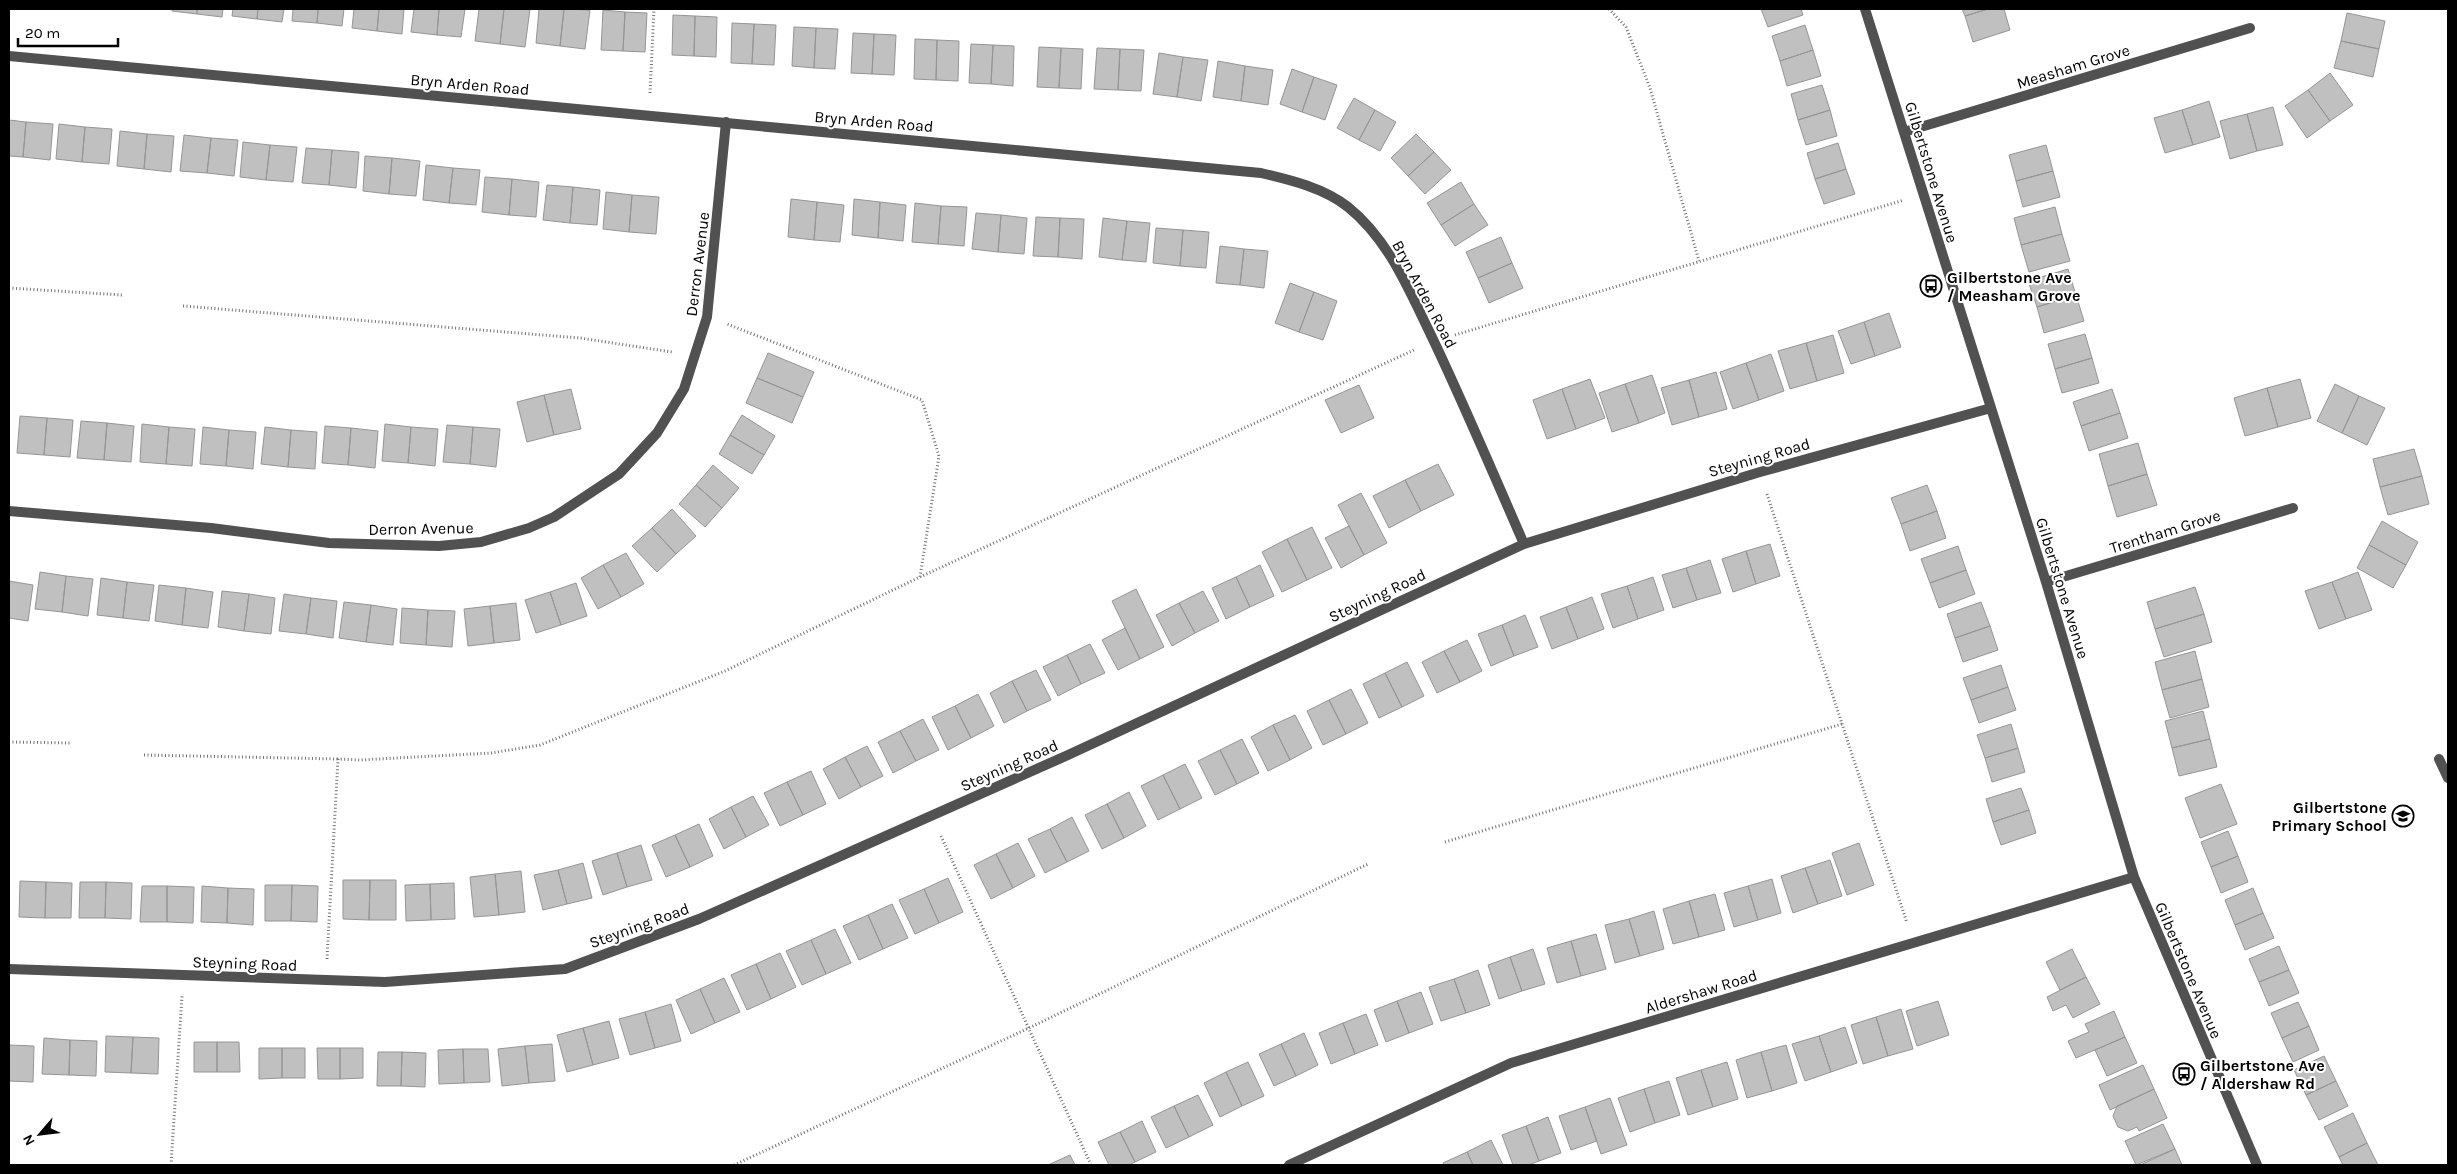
<svg xmlns="http://www.w3.org/2000/svg" width="2457" height="1174" font-family="Karla,sans-serif">
<style>
.building{fill:#c0c0c0;stroke:#959595}
.lines{fill:none;stroke-linecap:round;stroke-linejoin:round}
.path{stroke:#737373;stroke-width:3;stroke-dasharray:1 2.5;stroke-linecap:butt}
.service{stroke:#515151;stroke-width:10}
.minor{stroke:#515151;stroke-width:10}
.labels{text-anchor:middle;stroke-width:4;stroke-linejoin:round;paint-order:stroke}
.street-label{font-size:16px;fill:#000;stroke:#fff}
.poi-label{font-size:16px;font-weight:bold;fill:#000;stroke:#fff;text-anchor:start}
</style>
<rect width="100%" height="100%" fill="#fff"/>
<path class="building" d="M172,9H197V14L172,11Z
M197,9H223L222,17L197,14Z
M233,9H258L257,19L232,16Z
M258,9H284L282,22L257,19Z
M293,9H318L317,23L292,21Z
M318,9H344L342,26L317,23Z
M354,9H379L377,31L352,28Z
M379,9H404L402,34L377,31Z
M414,9H439L437,35L411,32Z
M439,9H465L461,37L437,35Z
M479,9H504L500,44L475,41Z
M504,9H530L525,47L500,44Z
M539,9H564L560,46L536,43Z
M564,9L590,10L585,49L560,46Z
M1761,9H1801L1803,15L1768,27Z
M1962,9H1988L1965,16Z
M1988,9H2004L2010,30L1973,42L1965,16Z
M603,10L625,12L623,51L601,50Z
M625,12L647,13L645,52L623,51Z
M2347,13L2385,21L2379,49L2341,41Z
M673,15L695,16L694,56L672,55Z
M695,16L717,17L716,57L694,56Z
M732,23L754,24L752,64L731,63Z
M754,24L776,25L774,65L752,64Z
M1805,25L1813,50L1780,61L1772,36Z
M794,27L816,28L814,68L792,66Z
M816,28L838,29L835,69L814,68Z
M853,33L874,34L872,74L851,73Z
M874,34L896,35L894,75L872,74Z
M915,39L937,40L936,80L914,79Z
M937,40L959,41L958,81L936,80Z
M2341,41L2379,49L2373,77L2334,68Z
M971,44L993,45L991,84L969,83Z
M993,45L1014,46L1013,86L991,84Z
M1039,47L1061,48L1059,88L1037,87Z
M1061,48L1083,49L1081,89L1059,88Z
M1097,48L1120,49L1118,90L1094,89Z
M1120,49L1144,50L1141,91L1118,90Z
M1813,50L1821,76L1787,86L1780,61Z
M1159,53L1183,57L1177,97L1153,94Z
M1183,57L1208,60L1201,101L1177,97Z
M1218,61L1245,66L1241,101L1213,97Z
M1245,66L1273,70L1268,105L1241,101Z
M1292,69L1314,77L1302,112L1280,104Z
M2330,73L2353,105L2330,121L2308,90Z
M1314,77L1337,85L1325,120L1302,112Z
M1822,85L1830,110L1798,120L1791,94Z
M2308,90L2330,121L2307,138L2285,106Z
M1354,98L1375,110L1359,140L1337,128Z
M2209,101L2220,137L2193,145L2182,110Z
M2273,107L2283,145L2257,151L2247,114Z
M1375,110L1396,122L1380,151L1359,140Z
M1830,110L1837,136L1806,145L1798,120Z
M2182,110L2193,145L2165,153L2154,118Z
M2247,114L2257,151L2230,159L2220,121Z
M9,120L26,122L23,157L9,156Z
M26,122L53,124L50,160L23,157Z
M59,124L85,127L82,162L56,159Z
M85,127L112,129L109,164L82,162Z
M120,131L147,134L144,169L117,166Z
M147,134L174,136L171,172L144,169Z
M1416,134L1434,152L1408,176L1391,158Z
M184,135L211,138L207,173L180,171Z
M211,138L238,140L234,176L207,173Z
M243,142L270,145L266,180L240,177Z
M1838,143L1846,169L1815,179L1807,153Z
M270,145L297,147L293,182L266,180Z
M2046,145L2053,171L2016,181L2009,155Z
M306,148L332,150L329,185L302,183Z
M332,150L359,152L356,188L329,185Z
M1434,152L1451,170L1425,194L1408,176Z
M365,156L392,158L389,194L363,191Z
M392,158L420,161L416,196L389,194Z
M426,165L453,168L449,203L423,200Z
M453,168L480,170L476,205L449,203Z
M1846,169L1855,194L1824,204L1815,179Z
M2053,171L2060,197L2023,207L2016,181Z
M485,177L512,179L509,215L482,212Z
M512,179L539,182L536,217L509,215Z
M1461,182L1474,204L1441,225L1427,203Z
M547,185L573,187L570,223L543,220Z
M573,187L600,190L597,225L570,223Z
M606,192L632,195L629,232L603,229Z
M632,195L659,197L656,234L629,232Z
M791,199L817,202L814,240L788,237Z
M854,199L880,202L878,238L852,235Z
M817,202L844,205L840,242L814,240Z
M880,202L906,205L903,241L878,238Z
M915,203L941,206L938,244L912,242Z
M1474,204L1488,225L1455,246L1441,225Z
M941,206L967,207L964,246L938,244Z
M2055,207L2062,234L2021,245L2014,218Z
M976,213L1001,215L998,252L972,249Z
M1001,215L1027,218L1024,254L998,252Z
M1036,217L1060,218L1058,257L1033,256Z
M1060,218L1084,219L1082,259L1058,257Z
M1103,218L1127,221L1122,260L1099,257Z
M1127,221L1150,223L1146,262L1122,260Z
M1156,228L1183,230L1180,266L1153,263Z
M1183,230L1209,232L1206,268L1180,266Z
M2062,234L2070,261L2029,272L2021,245Z
M1501,237L1512,263L1478,278L1466,252Z
M1220,246L1244,249L1240,285L1216,283Z
M1244,249L1268,251L1264,288L1240,285Z
M1512,263L1523,288L1489,303L1478,278Z
M2068,269L2076,295L2037,307L2028,281Z
M1290,283L1314,292L1299,332L1275,323Z
M1314,292L1337,301L1323,340L1299,332Z
M2076,295L2084,321L2044,333L2037,307Z
M1889,313L1901,347L1875,356L1864,322Z
M1864,322L1875,356L1851,364L1838,331Z
M2085,334L2092,358L2055,369L2048,344Z
M1833,335L1844,373L1817,381L1806,343Z
M1806,343L1817,381L1790,389L1778,351Z
M768,353L814,372L803,397L757,378Z
M1771,354L1784,391L1759,400L1746,363Z
M2092,358L2099,383L2062,393L2055,369Z
M1746,363L1759,400L1733,409L1720,372Z
M1716,372L1727,409L1699,417L1689,380Z
M1652,375L1665,413L1639,423L1625,384Z
M757,378L803,397L792,423L746,403Z
M1590,379L1605,418L1576,429L1562,389Z
M2300,379L2311,418L2278,427L2267,388Z
M1689,380L1699,417L1672,425L1661,388Z
M1625,384L1639,423L1612,432L1599,393Z
M2335,384L2359,396L2342,433L2317,421Z
M1359,385L1374,418L1341,433L1325,400Z
M2267,388L2278,427L2245,436L2234,398Z
M571,389L581,429L554,435L544,395Z
M1562,389L1576,429L1547,439L1533,400Z
M2112,389L2120,413L2081,426L2073,402Z
M544,395L554,435L527,442L517,402Z
M2359,396L2385,408L2367,445L2342,433Z
M2120,413L2128,438L2089,451L2081,426Z
M742,415L775,436L764,455L730,435Z
M20,416L47,418L44,455L17,453Z
M47,418L73,420L70,457L44,455Z
M81,421L107,423L104,460L77,458Z
M107,423L134,426L131,462L104,460Z
M142,424L169,427L166,464L140,462Z
M385,424L411,427L408,463L382,461Z
M447,425L473,427L470,464L443,462Z
M325,426L351,428L348,465L322,463Z
M169,427L195,429L192,466L166,464Z
M203,427L229,430L226,466L200,464Z
M265,427L291,430L288,467L261,464Z
M411,427L438,429L435,466L408,463Z
M473,427L500,429L496,467L470,464Z
M351,428L378,431L375,468L348,465Z
M229,430L256,432L253,469L226,466Z
M291,430L317,432L315,469L288,467Z
M730,435L764,455L752,474L719,454Z
M2138,443L2147,474L2108,486L2099,454Z
M2414,449L2422,476L2380,487L2373,459Z
M1438,464L1454,495L1421,511L1405,480Z
M713,465L739,488L722,508L696,485Z
M2147,474L2157,505L2117,517L2108,486Z
M2422,476L2429,504L2388,515L2380,487Z
M1405,480L1421,511L1389,528L1373,496Z
M696,485L722,508L705,527L679,504Z
M1927,485L1937,511L1901,524L1891,498Z
M1361,493L1387,543L1364,555L1338,505Z
M672,509L696,536L676,554L652,528Z
M1937,511L1946,538L1910,551L1901,524Z
M2382,521L2418,542L2406,565L2369,545Z
M1349,526L1364,555L1341,568L1325,538Z
M1312,527L1332,568L1307,580L1287,539Z
M652,528L676,554L657,572L632,546Z
M1287,539L1307,580L1282,592L1262,552Z
M1770,544L1780,576L1756,584L1746,551Z
M2369,545L2406,565L2393,588L2357,568Z
M1958,546L1966,570L1930,583L1921,559Z
M1746,551L1756,584L1733,592L1722,559Z
M626,553L644,584L621,597L603,565Z
M1710,560L1721,593L1697,600L1686,568Z
M603,565L621,597L598,609L581,578Z
M1260,565L1274,596L1250,607L1236,577Z
M1686,568L1697,600L1673,608L1662,575Z
M1966,570L1975,594L1939,608L1930,583Z
M40,572L66,576L62,612L35,609Z
M2358,572L2372,610L2346,619L2332,582Z
M66,576L93,579L88,616L62,612Z
M1236,577L1250,607L1226,619L1212,588Z
M1653,577L1664,610L1638,619L1627,586Z
M101,578L127,582L123,618L97,615Z
M9,581L33,585L28,621L9,618Z
M127,582L154,585L149,621L123,618Z
M2332,582L2346,619L2319,629L2305,591Z
M576,583L587,616L561,625L550,592Z
M159,585L186,588L182,625L155,621Z
M1627,586L1638,619L1613,628L1601,594Z
M2195,587L2204,614L2155,629L2147,602Z
M186,588L213,592L208,628L182,625Z
M1136,589L1164,647L1140,659L1112,601Z
M222,591L249,594L244,631L218,627Z
M1203,591L1219,621L1195,633L1179,603Z
M550,592L561,625L536,633L525,600Z
M249,594L275,598L271,634L244,631Z
M284,594L311,598L306,634L279,631Z
M1592,597L1604,629L1578,639L1566,607Z
M311,598L337,601L333,638L306,634Z
M344,602L371,605L366,642L339,638Z
M1981,602L1990,626L1955,638L1947,614Z
M516,603L520,640L494,643L490,606Z
M1179,603L1195,633L1172,646L1156,615Z
M371,605L397,609L393,645L366,642Z
M490,606L494,643L468,646L464,609Z
M1566,607L1578,639L1552,649L1540,617Z
M402,608L428,610L426,645L400,643Z
M428,610L455,611L452,647L426,645Z
M2204,614L2212,642L2164,657L2155,629Z
M1525,615L1538,647L1514,656L1502,625Z
M1502,625L1514,656L1491,666L1478,634Z
M1990,626L1998,650L1963,662L1955,638Z
M1125,628L1140,659L1118,670L1102,640Z
M1467,640L1482,671L1460,682L1444,651Z
M1090,644L1105,673L1081,684L1067,655Z
M1444,651L1460,682L1437,693L1422,662Z
M2195,651L2202,679L2162,690L2155,662Z
M1067,655L1081,684L1058,696L1043,667Z
M1407,662L1424,696L1402,707L1385,673Z
M2001,665L2008,687L1971,700L1963,678Z
M1036,670L1051,700L1027,711L1012,681Z
M1385,673L1402,707L1379,718L1363,684Z
M2202,679L2209,707L2170,718L2162,690Z
M1012,681L1027,711L1004,723L990,693Z
M2008,687L2016,710L1979,723L1971,700Z
M1351,689L1368,723L1346,734L1329,700Z
M978,694L994,726L971,738L955,706Z
M1329,700L1346,734L1323,745L1307,711Z
M955,706L971,738L948,750L932,717Z
M2203,711L2210,739L2172,748L2165,721Z
M1295,715L1312,748L1290,760L1273,725Z
M923,719L939,750L916,761L900,731Z
M2011,724L2018,748L1985,758L1977,735Z
M1273,725L1290,760L1268,771L1251,737Z
M900,731L916,761L893,773L878,742Z
M1242,739L1259,773L1237,784L1220,750Z
M2210,739L2217,767L2179,776L2172,748Z
M867,746L883,776L861,787L845,757Z
M2018,748L2025,772L1992,782L1985,758Z
M1220,750L1237,784L1215,795L1198,761Z
M845,757L861,787L839,799L823,769Z
M1185,764L1202,798L1180,809L1163,775Z
M811,771L826,804L803,815L787,782Z
M1163,775L1180,809L1158,820L1141,786Z
M787,782L803,815L780,826L764,793Z
M2221,784L2237,824L2200,838L2185,798Z
M2021,788L2029,810L1993,822L1986,799Z
M1129,792L1146,826L1124,838L1107,804Z
M753,796L769,825L746,837L731,807Z
M1107,804L1124,838L1102,849L1085,815Z
M731,807L746,837L724,849L709,819Z
M2029,810L2036,833L2001,845L1993,822Z
M1072,817L1089,851L1067,862L1050,829Z
M699,824L713,856L690,867L675,835Z
M1050,829L1067,862L1045,873L1028,839Z
M2228,831L2238,856L2211,867L2201,842Z
M675,835L690,867L666,877L652,845Z
M1018,843L1035,876L1013,888L996,854Z
M1859,843L1874,885L1847,895L1832,853Z
M641,845L652,880L627,887L617,853Z
M617,853L627,887L603,895L592,861Z
M996,854L1013,888L991,899L974,865Z
M2238,856L2248,882L2221,893L2211,867Z
M1830,860L1842,896L1818,904L1805,868Z
M583,863L592,898L567,904L558,870Z
M1805,868L1818,904L1793,913L1781,876Z
M558,870L567,904L543,910L534,875Z
M521,871L525,912L499,915L495,874Z
M495,874L499,915L474,917L470,877Z
M948,878L963,912L939,923L924,889Z
M1772,879L1781,913L1758,920L1748,886Z
M343,880H370L369,920L343,919Z
M370,880H396V920H369Z
M20,881L46,882L45,918L19,917Z
M46,882L72,883L71,918H45Z
M80,882H106L105,918H79Z
M106,882L132,883L131,919L105,918Z
M454,883L455,919L431,920L430,884Z
M430,884L431,920L406,921L405,885Z
M265,885H292L291,921H265Z
M292,885L318,886L317,922L291,921Z
M142,886H167V922H140Z
M167,886L194,887L193,923L167,922Z
M202,886L228,888L227,923L201,922Z
M1748,886L1758,920L1734,927L1724,893Z
M228,888L254,889L253,925L227,923Z
M2253,888L2263,913L2235,925L2225,900Z
M924,889L939,923L915,934L899,900Z
M1715,894L1725,930L1699,937L1689,901Z
M1689,901L1699,937L1673,944L1663,909Z
M892,904L908,938L883,949L868,915Z
M1654,911L1664,949L1640,956L1629,919Z
M2263,913L2274,938L2245,950L2235,925Z
M868,915L883,949L859,960L843,926Z
M1629,919L1640,956L1615,963L1605,925Z
M835,929L851,963L826,974L811,940Z
M1596,934L1606,969L1581,976L1571,941Z
M811,940L826,974L802,985L786,951Z
M1571,941L1581,976L1557,983L1547,948Z
M2279,946L2289,970L2259,982L2249,959Z
M1533,949L1545,984L1522,991L1510,957Z
M2072,949L2086,977L2060,990L2046,962Z
M780,953L796,987L771,999L756,964Z
M1510,957L1522,991L1499,999L1488,965Z
M756,964L771,999L747,1010L731,975Z
M1478,970L1490,1005L1466,1013L1454,979Z
M2289,970L2299,993L2269,1006L2259,982Z
M2086,977L2100,1004L2073,1018L2066,1005L2053,1011L2047,997Z
M724,978L740,1012L715,1023L700,989Z
M1454,979L1466,1013L1441,1021L1429,987Z
M700,989L715,1023L691,1034L676,1000Z
M1421,992L1433,1024L1409,1033L1397,1001Z
M1397,1001L1409,1033L1386,1042L1374,1010Z
M1938,1001L1949,1035L1917,1046L1906,1011Z
M2298,1002L2309,1026L2282,1038L2271,1013Z
M671,1004L681,1041L655,1048L645,1012Z
M1901,1009L1913,1049L1888,1056L1876,1017Z
M2114,1011L2125,1037L2076,1058L2068,1041L2089,1032L2085,1024Z
M645,1012L655,1048L630,1055L619,1019Z
M1366,1014L1378,1045L1355,1054L1343,1023Z
M1876,1017L1888,1056L1863,1064L1851,1025Z
M609,1021L619,1058L593,1065L583,1028Z
M1343,1023L1355,1054L1331,1064L1319,1033Z
M2309,1026L2319,1050L2293,1062L2282,1038Z
M1845,1027L1857,1063L1831,1072L1819,1036Z
M583,1028L593,1065L567,1072L557,1035Z
M1304,1033L1318,1065L1296,1076L1281,1044Z
M106,1036L133,1037L131,1073L105,1072Z
M1819,1036L1831,1072L1805,1081L1792,1044Z
M133,1037L159,1038L158,1074L131,1073Z
M2125,1037L2137,1063L2107,1076L2095,1050Z
M44,1038L70,1040L69,1075L42,1074Z
M70,1040L97,1041L96,1076L69,1075Z
M194,1042H217V1072H194Z
M217,1042H239L240,1072H217Z
M552,1044L555,1081L529,1083L525,1046Z
M1281,1044L1296,1076L1274,1086L1259,1054Z
M9,1045L34,1046L33,1082L9,1081Z
M1786,1045L1797,1083L1772,1091L1761,1052Z
M525,1046L529,1083L502,1086L498,1049Z
M259,1048H282V1078L259,1079Z
M282,1048H305V1078H282Z
M317,1048H340V1079H318Z
M340,1048H363V1078L340,1079Z
M463,1049L464,1083L439,1084L438,1050Z
M463,1049H488L490,1082L464,1083Z
M378,1052H402L401,1086H377Z
M402,1052L426,1053L425,1087L401,1086Z
M1761,1052L1772,1091L1747,1098L1736,1060Z
M2324,1056L2336,1081L2306,1095L2294,1070Z
M1248,1062L1264,1096L1242,1106L1226,1072Z
M1727,1062L1738,1099L1713,1107L1701,1070Z
M2143,1065L2154,1089L2110,1110L2099,1085Z
M1701,1070L1713,1107L1688,1115L1676,1078Z
M1226,1072L1242,1106L1220,1117L1204,1083Z
M1669,1081L1680,1115L1655,1123L1644,1089Z
M2336,1081L2348,1106L2319,1120L2306,1095Z
M1644,1089L1655,1123L1630,1132L1618,1098Z
M2154,1089L2167,1118L2139,1131L2137,1127L2128,1131L2118,1127L2113,1116L2117,1106Z
M1198,1095L1213,1125L1189,1137L1174,1106Z
M1610,1098L1627,1145L1601,1154L1585,1107Z
M1174,1106L1189,1137L1166,1148L1151,1117Z
M1585,1107L1597,1141L1571,1150L1559,1116Z
M2353,1113L2367,1143L2339,1157L2324,1127Z
M1548,1117L1561,1153L1539,1161L1526,1126Z
M1142,1121L1156,1152L1135,1162L1120,1132Z
M2163,1124L2175,1149L2136,1165L2125,1141Z
M1526,1126L1539,1161L1528,1165H1513L1502,1135Z
M1120,1132L1135,1162L1129,1165H1109L1098,1142Z
M1491,1140L1503,1165H1473L1467,1152Z
M2367,1143L2378,1165H2343L2339,1157Z
M2175,1149L2182,1165H2140Z
M1467,1152L1473,1165H1444L1443,1163Z
M1070,1155L1075,1165H1048Z"/>
<g class="lines">
<path class="path" d="M1609,9L1626,27L1650,88L1699,261
M650,93L654,9
M9,288L122,295
M183,306L580,338L672,352
M1455,335L1904,200
M1767,494L1907,923
M920,577L1414,350
M9,742L70,743
M144,755L338,759
M941,836L1091,1165
M1445,842L1842,724
M327,959L338,759L360,760L491,753L540,745L725,671L920,577L939,456L922,400L727,324
M171,1165L182,996
M734,1165L1029,1028L1368,864"/>
<path class="service" d="M2439,759L2448,778"/>
<path class="minor" d="M1865,9L2046,582L2134,877L2257,1165
M9,56L1261,173C1291,180 1324,188 1348,207C1388,239 1408,288 1430,333C1463,402 1493,473 1524,544
M1904,132L2250,28
M9,511L211,528L329,543L439,546L481,542L529,528L554,517L619,474L657,433L684,389L707,317L726,122
M2046,582L2293,508
M9,969L385,982L565,969L699,919L1068,755L1524,544L1760,472L1991,408
M1289,1165L1511,1063L2134,877"/>
</g>
<defs>
<g id="bus-ring" transform="scale(1.125)"><circle r="9.5" fill="#fff" stroke="#000" stroke-width="1.5"/><path d="M-5-6H5V4H4V6H2V4H-2V6H-4V4H-5ZM-3.5-4V0h7V-4ZM-3.5 1.2v1.5H-2V1.2ZM2 1.2v1.5H3.5V1.2Z" fill="#000"/></g>
<g id="school-ring" transform="scale(1.125)"><circle r="9.5" fill="#fff" stroke="#000" stroke-width="1.5"/><path d="M0-5L7-2L0 1L-7-2ZM-4 1L0 2.5L4 1V4Q0 6-4 4Z" fill="#000"/></g>
</defs>
<g fill-rule="evenodd">
<use href="#bus-ring" x="1931" y="286"/>
<use href="#school-ring" x="2403" y="816"/>
<use href="#bus-ring" x="2184" y="1074"/>
</g>
<g class="labels">
<g class="street-label">
<text transform="translate(2073 66) rotate(-17)" y="6">Measham Grove</text>
<text transform="translate(470 84) rotate(5)" y="6">Bryn Arden Road</text>
<text transform="translate(874 121) rotate(5)" y="6">Bryn Arden Road</text>
<text transform="translate(1932 172) rotate(73)" y="6">Gilbertstone Avenue</text>
<text transform="translate(697 264) rotate(-83)" y="6">Derron Avenue</text>
<text transform="translate(1425 294) rotate(62)" y="6">Bryn Arden Road</text>
<text transform="translate(1759 457) rotate(-16)" y="6">Steyning Road</text>
<text transform="translate(421 528) rotate(-1)" y="6">Derron Avenue</text>
<text transform="translate(2165 531) rotate(-17)" y="6">Trentham Grove</text>
<text transform="translate(2063 588) rotate(73)" y="6">Gilbertstone Avenue</text>
<text transform="translate(1377 595) rotate(-25)" y="6">Steyning Road</text>
<text transform="translate(1009 765) rotate(-24)" y="6">Steyning Road</text>
<text transform="translate(639 925) rotate(-20)" y="6">Steyning Road</text>
<text transform="translate(245 963) rotate(2)" y="6">Steyning Road</text>
<text transform="translate(2189 970) rotate(67)" y="6">Gilbertstone Avenue</text>
<text transform="translate(1701 991) rotate(-17)" y="6">Aldershaw Road</text>
</g>
<g class="poi-label">
<text x="1947" y="283">Gilbertstone Ave<tspan x="1947" dy="18">/ Measham Grove</tspan></text>
<text x="2387" y="813" text-anchor="end">Gilbertstone<tspan x="2387" dy="18">Primary School</tspan></text>
<text x="2200" y="1071">Gilbertstone Ave<tspan x="2200" dy="18">/ Aldershaw Rd</tspan></text>
</g>
</g>
<rect width="2457" height="1174" fill="none" stroke="#000000" stroke-width="20"/>
<g transform="translate(40 1134) rotate(242)" stroke="#ffffff" stroke-width="4" paint-order="stroke">
<path d="M0-4L9 19L0 12L-9 19Z" fill="#000000"/>
<text y="-8" font-size="14" font-weight="bold" text-anchor="middle" fill="#000000">N</text>
</g>
<path d="M18 38v8h100v-8" fill="none" stroke="#000000" stroke-width="2.5"/>
<text x="25" y="38" font-size="15" fill="#000000" stroke="#ffffff" stroke-width="4" paint-order="stroke">20 m</text>
</svg>
